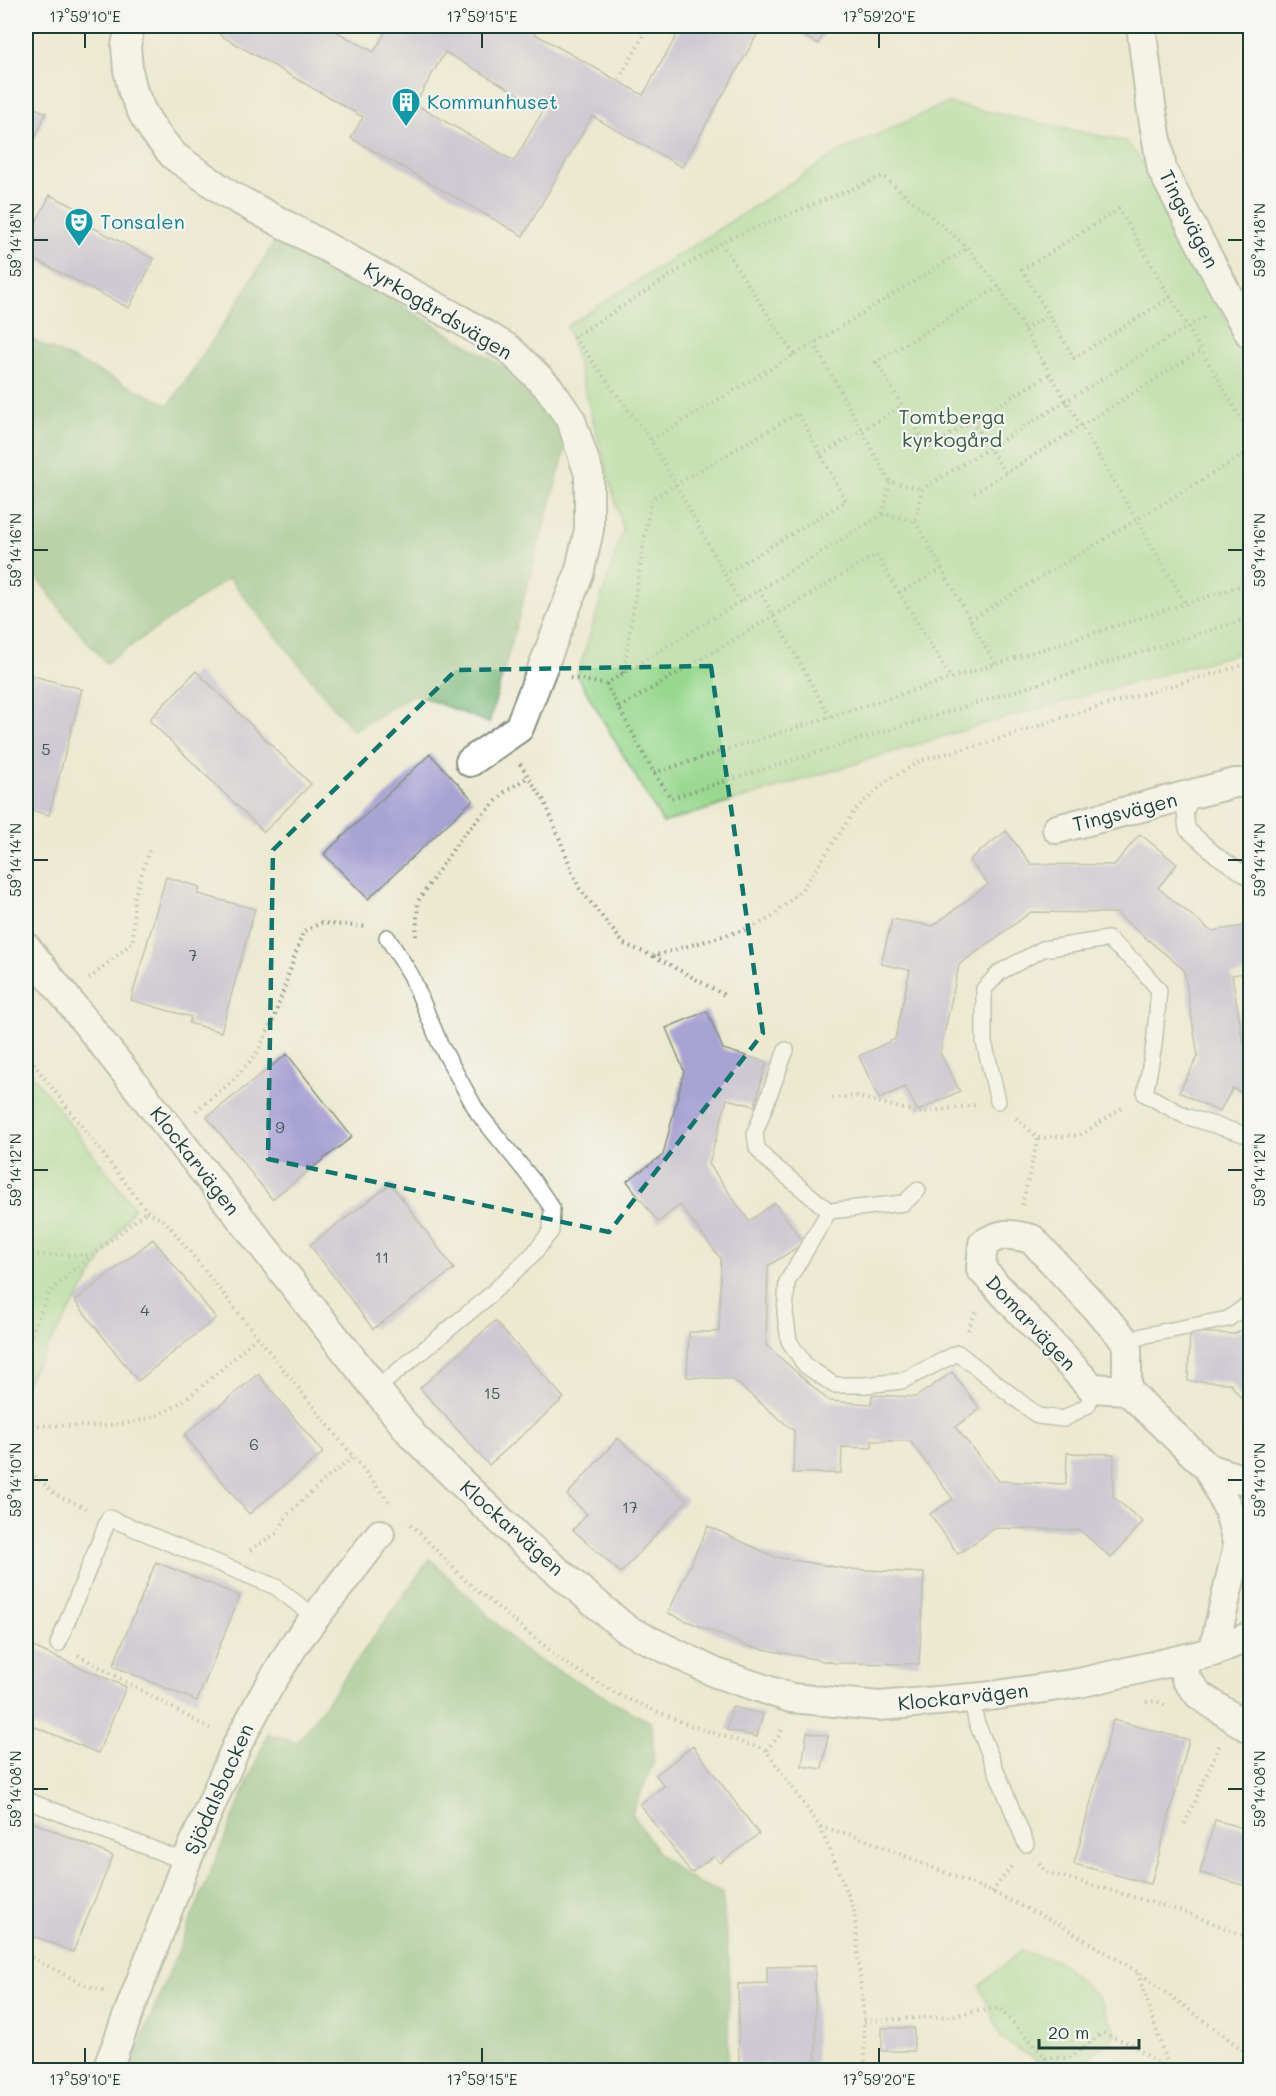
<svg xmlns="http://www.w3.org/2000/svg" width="1276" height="2096" font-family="Mali,sans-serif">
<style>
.green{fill:#98d88e;stroke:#5c8a61;stroke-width:1.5}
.forest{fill:#7ab879;stroke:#4c7a56;stroke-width:1.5}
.building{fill:#a9a3d3;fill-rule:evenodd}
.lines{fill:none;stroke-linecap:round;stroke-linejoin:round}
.service-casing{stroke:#869382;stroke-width:18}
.minor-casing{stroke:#869382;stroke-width:32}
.path{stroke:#869382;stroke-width:4;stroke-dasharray:1.5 4.5;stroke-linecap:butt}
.service{stroke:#fff;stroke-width:15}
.minor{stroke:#fff;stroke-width:28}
.marked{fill:none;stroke:#0f766e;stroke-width:4.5;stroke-dasharray:12 8;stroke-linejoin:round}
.ticks{fill:none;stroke:#1f3d34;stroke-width:2}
.labels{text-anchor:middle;stroke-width:4.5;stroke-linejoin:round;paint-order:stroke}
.number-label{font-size:16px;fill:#42565c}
.culture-label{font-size:20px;fill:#0d838f;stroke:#f6f6f2;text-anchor:start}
.street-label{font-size:20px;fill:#1f3d34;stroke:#f6f6f2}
.park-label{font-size:20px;fill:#375c46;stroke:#f6f6f2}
.neatline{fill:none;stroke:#1f3d34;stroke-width:2}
.ticks-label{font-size:15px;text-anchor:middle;fill:#1f3d34}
</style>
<rect width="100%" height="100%" fill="#f6f6f2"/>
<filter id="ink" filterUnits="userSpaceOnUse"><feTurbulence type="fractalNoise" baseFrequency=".0167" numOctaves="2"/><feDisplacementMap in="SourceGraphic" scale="12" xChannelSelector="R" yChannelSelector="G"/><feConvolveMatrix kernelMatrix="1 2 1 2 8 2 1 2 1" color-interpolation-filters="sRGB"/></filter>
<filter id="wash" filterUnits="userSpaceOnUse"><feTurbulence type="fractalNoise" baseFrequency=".008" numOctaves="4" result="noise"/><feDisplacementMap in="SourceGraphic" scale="24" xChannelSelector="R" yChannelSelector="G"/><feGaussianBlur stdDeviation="1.35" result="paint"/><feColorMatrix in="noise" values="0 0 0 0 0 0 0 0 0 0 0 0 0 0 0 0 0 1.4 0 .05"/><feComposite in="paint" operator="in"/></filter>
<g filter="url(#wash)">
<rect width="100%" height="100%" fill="#ede9d1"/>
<path class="green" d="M947,103L1127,142L1146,167L1250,366V650L980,725L663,823L577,676L623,529L567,326L839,152Z
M26,1067L134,1207L26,1382Z
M1020,1951L1058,1961L1097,1996L1117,2034L1075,2070H1052L1002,2039L980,1986Z"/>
<path class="forest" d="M280,232L524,379L568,440L489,723L414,694L353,731L229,578L106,663L67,618L26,563V337L169,405L237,304Z
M430,1559L528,1654L652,1723L654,1762L632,1813L658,1853L688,1878L722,1893L729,1964L728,2070H129L268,1733L297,1743Z"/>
<g id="blocks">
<path class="building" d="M225,26H326L374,52L389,26H521L643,95L682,26H762L682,167L592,116L523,236L351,138L363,117L220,35ZM445,52L544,109L514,161L415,104Z
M785,26H829L818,44Z
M26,104L46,113L26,160Z
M50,195L87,213L82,222L154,259L129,308L26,255V242Z
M196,671L311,784L264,832L149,720Z
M26,674L82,689L49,815L26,809Z
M430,754L473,800L368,899L324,854Z
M1006,831L1031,864L1114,865L1140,834L1177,864L1158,888L1211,931L1250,925V972L1232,975L1243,1042L1250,1046V1097L1233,1088L1219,1112L1179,1092L1198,1056L1184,970L1116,913L1031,912L959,965L940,1053L960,1091L918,1111L905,1087L879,1099L859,1056L895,1039L910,970L881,964L892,919L933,926L988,884L969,860Z
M166,877L200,887L198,894L255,909L221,1032L189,1023L191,1017L131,1000Z
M707,1011L723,1049L766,1062L755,1106L727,1099L709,1164L749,1221L775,1203L804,1243L768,1266L766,1345L829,1401L871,1404L872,1395L916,1397L952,1372L980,1409L955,1427L999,1481L1066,1484L1067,1453L1114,1454L1113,1497L1143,1522L1111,1558L1080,1530L995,1528L958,1554L930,1514L953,1499L910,1441H872V1448L842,1447L841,1473H793L794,1431L732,1379L687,1377L689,1332H719L721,1259L680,1205L658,1222L627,1181L663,1155L684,1071L666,1028Z
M287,1054L352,1137L272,1199L207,1117Z
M391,1184L454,1269L373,1329L310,1245Z
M153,1239L216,1318L138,1381L75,1301Z
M495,1321L564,1398L489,1465L420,1388Z
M1250,1324V1410L1230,1383L1188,1381L1190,1332L1235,1334Z
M258,1374L323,1453L249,1514L184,1435Z
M618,1438L687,1500L621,1573L573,1530L587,1514L567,1495Z
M708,1526L775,1557L848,1569L924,1573L919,1664L835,1663L747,1646L668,1613Z
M156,1562L240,1596L197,1701L113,1666Z
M26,1644L126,1687L98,1753L26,1723Z
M732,1707L763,1714L757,1737L727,1730Z
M1113,1720L1189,1740L1151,1884L1074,1864Z
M807,1732L828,1736L822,1769L802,1766Z
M693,1746L759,1834L720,1863L714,1856L691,1873L640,1804L664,1786L656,1775Z
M1215,1820L1250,1830V1887L1200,1873Z
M33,1822L113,1856L73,1952L26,1933V1839Z
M815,1966L816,2070H769V2064L739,2065L738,1984L767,1983V1967Z
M882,2028H914V2051H882Z"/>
</g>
</g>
<g filter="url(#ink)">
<use href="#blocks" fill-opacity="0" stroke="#869382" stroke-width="1.5"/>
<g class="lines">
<g class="service-casing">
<path id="service" d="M1193,795L1185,812L1187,829L1217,856L1250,878
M786,1050L755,1133L757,1148L767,1160L829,1211L787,1282L785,1313L789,1341L805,1365L834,1385H865L902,1381L958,1353L1038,1416L1064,1419L1088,1405L1092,1388
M998,1101L984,1042V989L1000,972L1043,949L1108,939L1137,964L1159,990L1154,1045L1145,1094L1185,1116L1250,1136
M829,1211L904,1203L918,1190
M1127,1342L1146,1335L1228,1319L1250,1303
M376,1389L489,1296L535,1252L551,1231L552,1208L534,1182L478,1113L440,1044L411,975L387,937
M58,1644L109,1518L276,1587L314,1617
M972,1698L976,1721L1026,1844
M26,1800L186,1862"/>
</g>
<g class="minor-casing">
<path id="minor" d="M130,26L126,46L128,70L133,92L143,114L155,133L174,156L228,194L459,319L509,349L549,388L571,420L589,474V530L579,574L519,728L470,762
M1141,26L1151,105L1162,170L1232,303L1250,334
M1057,829L1235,783H1250
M26,947L414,1437L522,1541L626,1629L716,1673L791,1698L879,1706L983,1697L1079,1683L1213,1652L1250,1636
M1127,1390V1342L1032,1239C1009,1234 1004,1231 983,1244L981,1269L1092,1388L1127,1390L1208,1468L1229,1511L1238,1546L1213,1652
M1208,1468L1250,1482
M1181,1660L1186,1679L1199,1695L1250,1729
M107,2070L186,1862L238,1743L262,1698L296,1642L380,1534"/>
</g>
<path class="path" d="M619,79L649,26
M721,243L794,355
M999,287L876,362L928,448L1051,373
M1171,297L1074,358L1022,270L1119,209L1250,434
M1024,330L1048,315
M814,343L890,482
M972,421L1006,474
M651,440L814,343L968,248
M821,455L902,406
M974,493L1202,350
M883,514L890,482L922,489
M915,521L995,664
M759,590L830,717
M899,593L942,569
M740,602L651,440L574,337L728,239L883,176L968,248L999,287L1186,604
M970,620L1250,451
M623,673L651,499L798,413L846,501L725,574
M570,678L606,684L883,514L915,521L922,489L1204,317
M606,684L654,773L671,798L1250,618
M619,708L876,555L951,678
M520,764L545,802L579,888L624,944L653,956L751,928L772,917L804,887L855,810L887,781L922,760L987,743L1067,716L1250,663
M654,773L1250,583
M416,936L418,901L462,836L505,792L528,777
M654,956L724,995
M89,979L133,942L134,898L150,847
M26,1054L147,1211L166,1222L391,1504
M832,1098L856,1096L918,1113L976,1105
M196,1111L231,1082L256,1055L274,1018L303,932L321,923L367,927
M1016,1118L1038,1138L1080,1135L1124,1107
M1022,1205L1038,1138
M26,1252L36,1255H90
M968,1330L977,1310
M26,1345L49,1293L70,1273L147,1211
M26,1425C70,1425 124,1432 166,1411C195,1396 232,1359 258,1336
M26,1468L56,1495L86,1508
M411,1524L466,1581L565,1663L623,1697L689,1725L766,1750L820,1827L854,1909L864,2021L865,2070
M250,1550L277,1533L288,1514L320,1484L353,1457
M26,1631L36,1635
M78,1655L210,1729
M1146,1702L1156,1701L1165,1705
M766,1750L779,1736L783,1727
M1250,1788L1242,1818L1250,1820
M1185,1824L1220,1744
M820,1827L856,1836L992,1892L1059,1924L1138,1972L1250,2055
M1039,1863L1046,1872L1185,1912L1250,1938
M992,1892L1013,1864
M26,1955L83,1984L104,1991
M1138,1973L1169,2070
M864,2021L951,2016L999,2008L1046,2058H1069L1103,2033L1131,2044L1167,2070
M1040,2070L1046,2058"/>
<use href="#service" class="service"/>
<use href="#minor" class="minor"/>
</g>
</g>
<path d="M0 0H1276V2096H0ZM711,666L763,1033L609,1232L268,1159L273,850L456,670Z" fill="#ede9d1" fill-opacity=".55" fill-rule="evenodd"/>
<path class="marked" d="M711,666L763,1033L609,1232L268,1159L273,850L456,670Z"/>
<path class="ticks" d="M85,33V48M482,33V48M879,33V48M33,240H48M1228,240H1243M33,550H48M1228,550H1243M33,860H48M1228,860H1243M33,1170H48M1228,1170H1243M33,1480H48M1228,1480H1243M33,1789H48M1228,1789H1243M85,2048V2063M482,2048V2063M879,2048V2063"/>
<defs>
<g id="building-pin" transform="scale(1.5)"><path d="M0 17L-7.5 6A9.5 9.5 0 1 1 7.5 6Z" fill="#0f9aa8" stroke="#f6f6f2"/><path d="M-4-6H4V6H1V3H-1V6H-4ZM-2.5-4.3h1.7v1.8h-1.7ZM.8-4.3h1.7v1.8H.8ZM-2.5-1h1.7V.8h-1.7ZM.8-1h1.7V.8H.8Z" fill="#fff"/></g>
<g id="theatre-pin" transform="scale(1.5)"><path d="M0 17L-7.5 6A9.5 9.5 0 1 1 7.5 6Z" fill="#0f9aa8" stroke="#f6f6f2"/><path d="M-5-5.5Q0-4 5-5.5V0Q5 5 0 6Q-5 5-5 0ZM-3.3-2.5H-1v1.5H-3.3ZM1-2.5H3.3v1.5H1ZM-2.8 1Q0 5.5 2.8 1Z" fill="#fff"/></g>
</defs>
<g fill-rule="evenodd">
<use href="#building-pin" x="406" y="102"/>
<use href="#theatre-pin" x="79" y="222"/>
</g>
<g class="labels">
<g class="number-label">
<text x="46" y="755">5</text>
<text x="193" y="961">7</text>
<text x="280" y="1133">9</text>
<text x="382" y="1263">11</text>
<text x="145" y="1316">4</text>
<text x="492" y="1399">15</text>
<text x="254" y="1450">6</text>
<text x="630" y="1513">17</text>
</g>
<g class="culture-label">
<text x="427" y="109">Kommunhuset</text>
<text x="100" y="229">Tonsalen</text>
</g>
<g class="street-label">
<text transform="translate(1189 219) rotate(63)" y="7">Tingsvägen</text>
<text transform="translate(438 311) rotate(31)" y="7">Kyrkogårdsvägen</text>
<text transform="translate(1125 812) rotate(-14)" y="7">Tingsvägen</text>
<text transform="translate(195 1161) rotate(52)" y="7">Klockarvägen</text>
<text transform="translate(1031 1323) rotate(47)" y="7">Domarvägen</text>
<text transform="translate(512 1528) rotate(42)" y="7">Klockarvägen</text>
<text transform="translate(963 1697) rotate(-6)" y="7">Klockarvägen</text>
<text transform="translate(219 1789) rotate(-66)" y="7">Sjödalsbacken</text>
</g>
<g class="park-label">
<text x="952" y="424">Tomtberga<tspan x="952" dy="23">kyrkogård</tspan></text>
</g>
</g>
<rect width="1276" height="2096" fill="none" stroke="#f6f6f2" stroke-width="66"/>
<path d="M1039 2039v9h100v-9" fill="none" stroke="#1f3d34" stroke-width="3"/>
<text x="1048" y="2039" font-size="18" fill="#1f3d34" stroke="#f6f6f2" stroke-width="4.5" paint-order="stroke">20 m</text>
<rect x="33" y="33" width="1210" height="2030" class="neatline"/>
<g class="ticks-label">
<text x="85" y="22">17°59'10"E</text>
<text x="482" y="22">17°59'15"E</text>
<text x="879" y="22">17°59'20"E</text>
<text transform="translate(16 240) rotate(-90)" y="5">59°14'18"N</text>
<text transform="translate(1260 240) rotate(-90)" y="5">59°14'18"N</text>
<text transform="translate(16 550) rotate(-90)" y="5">59°14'16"N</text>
<text transform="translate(1260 550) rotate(-90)" y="5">59°14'16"N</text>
<text transform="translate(16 860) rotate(-90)" y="5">59°14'14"N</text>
<text transform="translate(1260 860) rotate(-90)" y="5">59°14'14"N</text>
<text transform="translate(16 1170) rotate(-90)" y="5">59°14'12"N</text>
<text transform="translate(1260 1170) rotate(-90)" y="5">59°14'12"N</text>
<text transform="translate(16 1480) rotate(-90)" y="5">59°14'10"N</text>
<text transform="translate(1260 1480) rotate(-90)" y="5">59°14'10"N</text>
<text transform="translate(16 1789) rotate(-90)" y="5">59°14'08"N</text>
<text transform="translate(1260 1789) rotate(-90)" y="5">59°14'08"N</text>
<text x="85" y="2085">17°59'10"E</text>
<text x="482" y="2085">17°59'15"E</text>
<text x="879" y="2085">17°59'20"E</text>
</g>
</svg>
